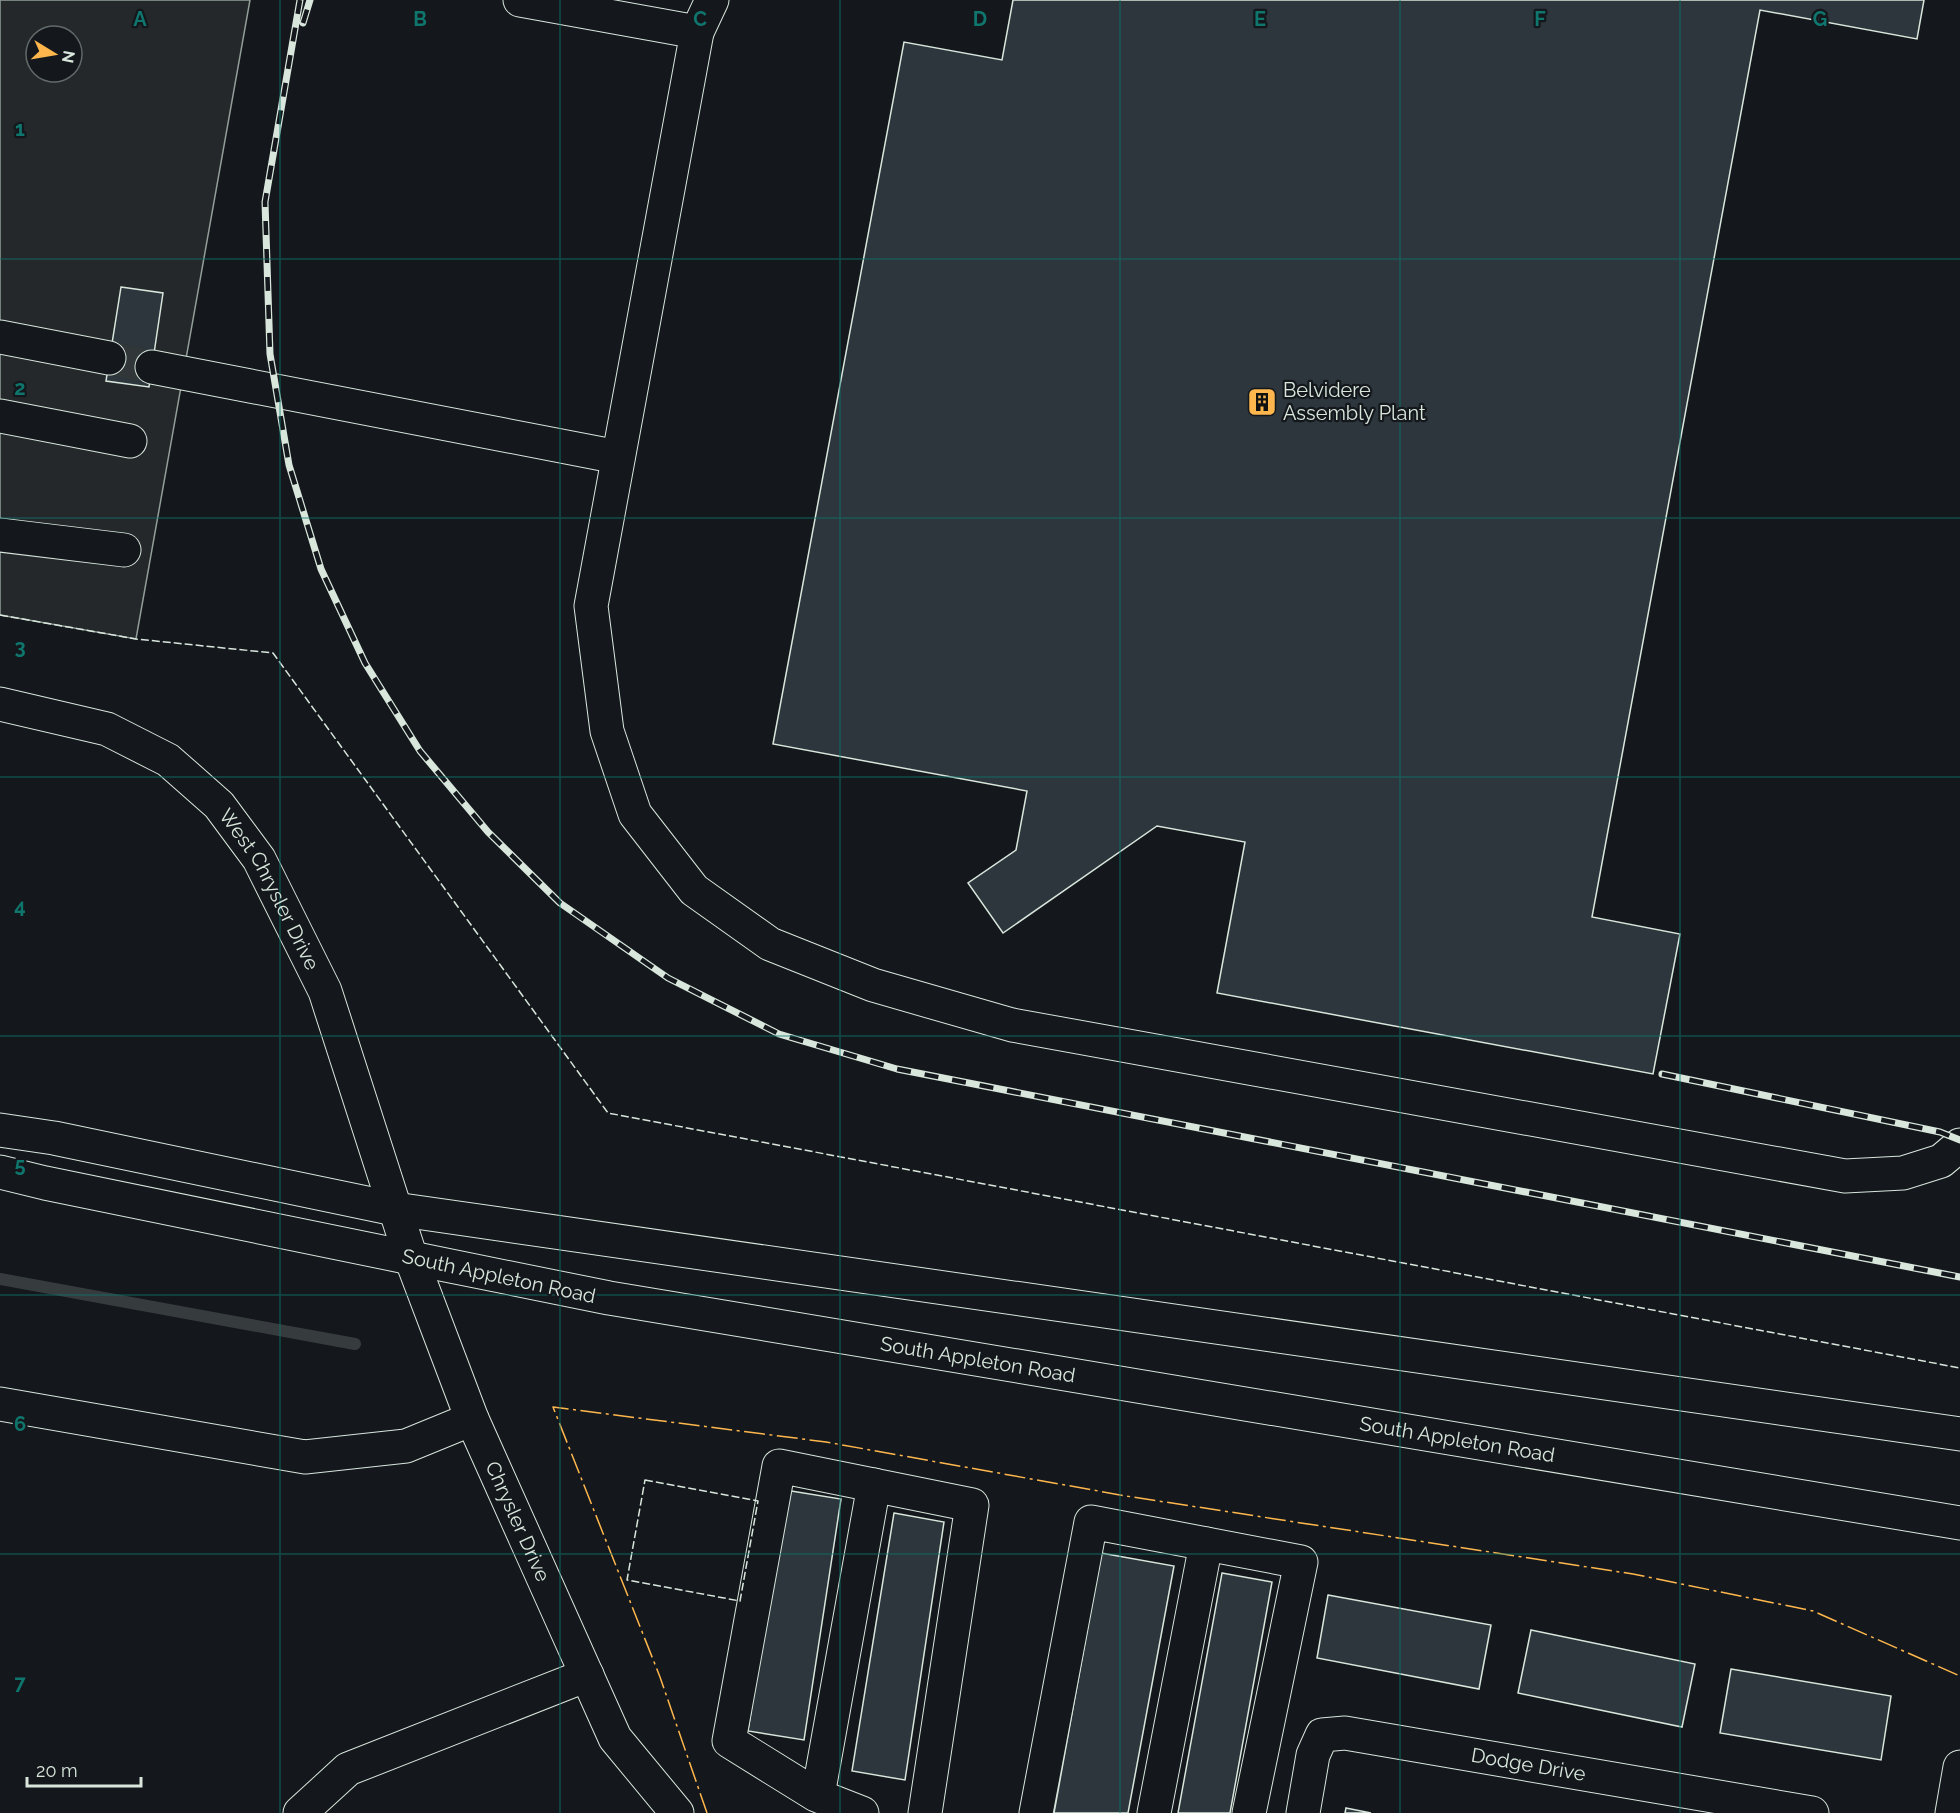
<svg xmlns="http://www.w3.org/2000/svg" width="1960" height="1813" font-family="Raleway,sans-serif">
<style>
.parking{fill:#24282b;stroke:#939e99;stroke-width:1.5;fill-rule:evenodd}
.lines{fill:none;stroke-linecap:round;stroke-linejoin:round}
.stream{stroke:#363b3e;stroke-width:12}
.building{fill:#2c363c;stroke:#d8e6dc;stroke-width:1.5}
.minor-tunnel{stroke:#313739;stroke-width:33;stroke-dasharray:33 16;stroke-linecap:butt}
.minor-casing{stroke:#d8e6dc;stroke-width:35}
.major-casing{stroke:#d8e6dc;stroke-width:35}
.minor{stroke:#14181c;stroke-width:33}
.major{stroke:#14181c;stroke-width:33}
.rail-casing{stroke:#d8e6dc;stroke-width:7}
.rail{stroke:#14181c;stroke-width:4.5;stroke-dasharray:14;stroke-linecap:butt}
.fence{stroke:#d8e6dc;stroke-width:1.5;stroke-dasharray:8 3;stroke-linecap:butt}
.power{stroke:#ffb74d;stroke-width:1.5;stroke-dasharray:21 4.5 3 4.5;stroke-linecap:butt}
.grid{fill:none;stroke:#0f766e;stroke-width:1.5;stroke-opacity:0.55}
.labels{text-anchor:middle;stroke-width:4.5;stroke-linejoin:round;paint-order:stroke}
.poi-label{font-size:20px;fill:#d8e6dc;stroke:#14181c;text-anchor:start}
.street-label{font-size:20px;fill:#d8e6dc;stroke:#14181c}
.grid-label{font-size:20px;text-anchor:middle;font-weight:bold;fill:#0f766e;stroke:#14181c;stroke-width:4.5;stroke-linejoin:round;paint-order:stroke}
</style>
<rect width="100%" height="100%" fill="#14181c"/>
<path class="parking" d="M0,0H250L136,639L0,615ZM36,36H72V72H36Z"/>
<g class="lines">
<path class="stream" d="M0,1279L355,1344"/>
</g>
<path class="building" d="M1013,0H1924L1917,39L1760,10L1592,917L1680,934L1653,1074L1217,993L1245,842L1157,826L1003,933L968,883L1016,850L1027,791L773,744L904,42L1002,60Z
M121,287L163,293L149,387L106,381Z
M785,1490L841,1499L804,1740L748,1731Z
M894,1513L944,1522L905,1780L852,1771Z
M1101,1553L1174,1566L1128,1813H1054Z
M1222,1573L1272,1582L1230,1813H1178Z
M1328,1595L1491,1625L1479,1689L1317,1658Z
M1531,1630L1695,1664L1682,1727L1518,1693Z
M1731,1669L1891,1696L1881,1760L1720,1733Z
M1346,1808L1371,1813H1345Z"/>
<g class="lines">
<path class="minor-tunnel" d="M109,358L152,367"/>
<g class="minor-casing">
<g id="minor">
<path d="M520,0L697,32L591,606L607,731L635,814L694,890L770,944L873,985L1012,1025L1845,1176L1903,1173L1941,1161L1960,1145"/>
<path d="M697,32L712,0"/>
<path d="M0,337L109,358"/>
<path d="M152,367L618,457"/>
<path d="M0,416L130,441"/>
<path d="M0,535L124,550"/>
<path id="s1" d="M0,704L107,729L168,760L219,805L259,859L325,991L411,1258L472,1419L615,1738L677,1813"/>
<path d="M0,1130L54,1138L395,1209"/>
<path d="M0,1172L45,1183L411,1258"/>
<path d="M0,1404L305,1457L406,1446L472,1419"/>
<path d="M818,1795L874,1485"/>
<path d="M300,1813L348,1769L587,1675"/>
<path d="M862,1813L816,1795L729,1741L779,1466L972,1505L925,1813"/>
<path d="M1036,1813L1091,1522L1301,1562L1249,1813"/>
<path d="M1154,1813L1206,1544"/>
<path id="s2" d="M1303,1813L1313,1755L1322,1735L1345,1733L1812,1813"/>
<path d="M1952,1813L1960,1767"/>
</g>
</g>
<g class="major-casing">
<g id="major">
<path d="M395,1209L1960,1434"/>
<path id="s3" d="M411,1258L609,1298L1960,1523"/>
</g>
</g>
<use href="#minor" class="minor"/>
<use href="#major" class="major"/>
<g class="rail-casing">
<path id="rail" d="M300,0L265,202L270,354L289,465L321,569L365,663L420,751L488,832L560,903L668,978L779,1034L897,1069L1960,1277
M303,23L310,0
M1662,1074L1940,1132L1960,1140"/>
</g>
<use href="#rail" class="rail"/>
<path class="fence" d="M0,615L136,639L273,653L608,1113L1960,1368
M645,1480L758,1501L740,1601L627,1580Z"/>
<path class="power" d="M707,1813L660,1677L553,1407L826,1442L1126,1496L1633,1574L1813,1611L1960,1676"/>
</g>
<path class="grid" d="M280,0V1813M560,0V1813M840,0V1813M1120,0V1813M1400,0V1813M1680,0V1813M0,259H1960M0,518H1960M0,777H1960M0,1036H1960M0,1295H1960M0,1554H1960"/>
<defs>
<g id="building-square" transform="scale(1.5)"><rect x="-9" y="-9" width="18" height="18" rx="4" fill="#ffb74d" stroke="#14181c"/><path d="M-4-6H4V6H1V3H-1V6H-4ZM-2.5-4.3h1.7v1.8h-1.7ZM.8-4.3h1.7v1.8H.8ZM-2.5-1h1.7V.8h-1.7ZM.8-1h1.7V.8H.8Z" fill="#111"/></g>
</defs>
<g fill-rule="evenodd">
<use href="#building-square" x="1262" y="402"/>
</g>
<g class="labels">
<g class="poi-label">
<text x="1283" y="397">Belvidere<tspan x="1283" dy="23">Assembly Plant</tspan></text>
</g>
<g class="street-label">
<text dy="7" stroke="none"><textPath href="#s1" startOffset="345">West Chrysler Drive</textPath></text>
<text transform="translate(499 1276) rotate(12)" y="7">South Appleton Road</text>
<text dy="7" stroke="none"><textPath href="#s3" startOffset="576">South Appleton Road</textPath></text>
<text dy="7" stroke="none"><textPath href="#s3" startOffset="1062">South Appleton Road</textPath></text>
<text dy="7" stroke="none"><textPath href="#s1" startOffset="1026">Chrysler Drive</textPath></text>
<text dy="7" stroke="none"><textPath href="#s2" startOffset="290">Dodge Drive</textPath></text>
</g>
</g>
<g class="grid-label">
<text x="140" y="26">A</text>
<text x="420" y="26">B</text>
<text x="700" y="26">C</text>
<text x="980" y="26">D</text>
<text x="1260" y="26">E</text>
<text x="1540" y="26">F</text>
<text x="1820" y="26">G</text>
<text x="20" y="136">1</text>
<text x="20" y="395">2</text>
<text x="20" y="654">3</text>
<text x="20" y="913">4</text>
<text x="20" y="1172">5</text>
<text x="20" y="1431">6</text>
<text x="20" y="1690">7</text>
</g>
<g transform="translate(54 54) rotate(101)"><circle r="28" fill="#14181c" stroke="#626a69" stroke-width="1.5"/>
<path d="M0-4.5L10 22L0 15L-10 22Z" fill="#ffb74d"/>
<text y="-9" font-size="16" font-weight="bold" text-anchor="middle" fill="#d8e6dc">N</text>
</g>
<path d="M27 1777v9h114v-9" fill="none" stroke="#d8e6dc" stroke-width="3"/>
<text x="36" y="1777" font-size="18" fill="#d8e6dc" stroke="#14181c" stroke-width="4.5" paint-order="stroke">20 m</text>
</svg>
